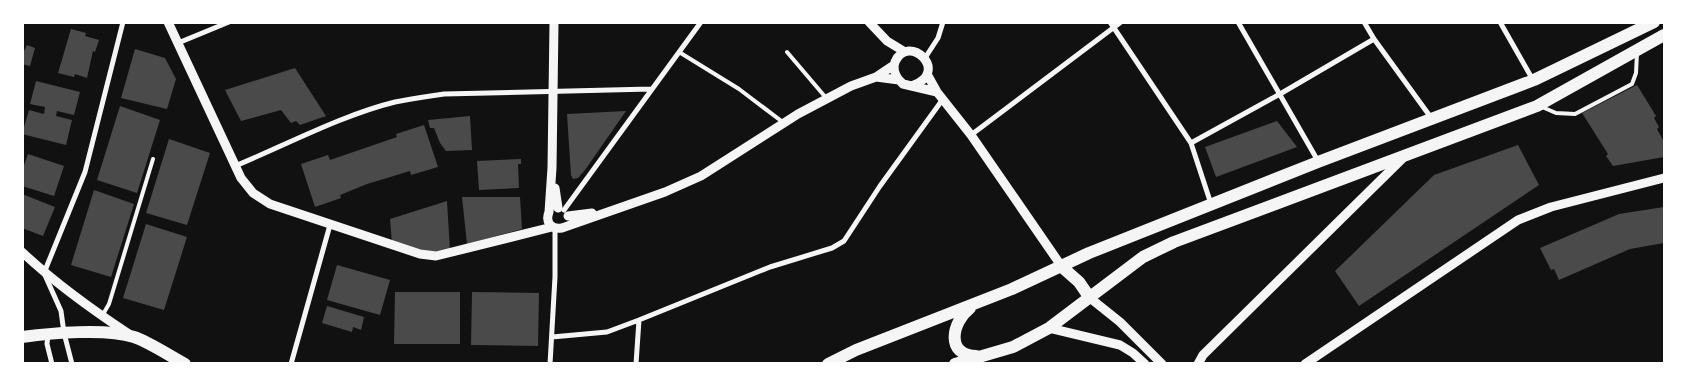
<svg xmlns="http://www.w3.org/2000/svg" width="1687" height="386" font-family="Signika,sans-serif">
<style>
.building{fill:#4a4a4a}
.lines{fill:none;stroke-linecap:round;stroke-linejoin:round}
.service{stroke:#f5f5f5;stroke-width:4}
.minor{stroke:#f5f5f5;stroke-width:5}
.tertiary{stroke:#f5f5f5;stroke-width:9}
.primary{stroke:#f5f5f5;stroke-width:12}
</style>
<rect width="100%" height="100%" fill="#111"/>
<path class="building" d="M71,29L86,33L85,36L99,40L95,52L93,51L87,78L75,74L74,77L58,73Z
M27,45L35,48L30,66L22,64V55Z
M135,49L165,58L176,79L167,109L121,98Z
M295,68L326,116L300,125L296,121L291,123L281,110L241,121L225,90Z
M36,81L80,92L74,115L57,111L56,116L72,120L66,145L22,134L29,110L44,114L45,107L30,104Z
M1637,85L1656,116L1654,118L1659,127L1657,129L1664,142V157L1613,166L1606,156L1608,154L1582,113Z
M120,106L160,120L137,193L97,180Z
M626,111L585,170L578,178L573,179L571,175L567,114Z
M470,116L472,150L446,151L440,143L434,128H430L428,120Z
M1277,121L1297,147L1216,177L1205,147Z
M424,125L438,167L411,175L410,171L367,184L340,195L341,198L315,207L301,164L328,155L330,160L397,137L396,134Z
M169,139L210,153L187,225L146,213Z
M1518,145L1539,185L1359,306L1335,271L1434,175Z
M28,154L64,166L54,196L22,186V171Z
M521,159V164H518L519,188L479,190L477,161Z
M94,190L134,204L111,277L71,265Z
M22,194L55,207L43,236L22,228Z
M462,197H520L522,229L467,244Z
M447,201L450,251L419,253L392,243L390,219Z
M1664,207V243L1630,249L1559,280L1554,269L1551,270L1540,248L1619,214Z
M146,224L187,237L164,310L123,298Z
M337,265L390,280L380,315L327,300Z
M395,292H460V344H394Z
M472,292L539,293L538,346L471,345Z
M327,306L364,317L361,330L353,327L352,332L322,323Z"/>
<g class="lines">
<path class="service" d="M679,52L739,89L784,123
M787,52L827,99
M1542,107L1556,113L1575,114L1632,84L1636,73L1637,53
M102,316L109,304L153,159"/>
<path class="minor" d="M1110,22L1191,143L1211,204
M1238,22L1318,161
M1364,22L1374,39L1432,119
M1500,22L1533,80
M178,43L229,22
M925,58L938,38L943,22
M971,135L1121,22
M1191,143L1280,94L1374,39
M235,166C286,145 342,115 395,102C411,99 428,96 444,94L651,89
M564,210L701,22
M48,334L47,344L52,364
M552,337L607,332L639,320
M72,364L64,333L61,311L44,273L85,172L123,22
M291,364L330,225
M550,364L555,277V228
M636,364L639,320L770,267L832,248L844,241L880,186L943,99"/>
<path class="tertiary" d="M168,22L241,178L253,193L270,204L420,254L436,256L552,227
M554,22L552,168L549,212C545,222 551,230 562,228L665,192L701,176L798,114L851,86L876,77L894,65
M869,22L887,41L905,52
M927,74L937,92L971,135L1062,267
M876,77L899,80L903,84L937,92
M899,80C895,75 893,68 895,62C908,32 950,71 914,85
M555,188L558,208
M568,216L592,213
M22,252C56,284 91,309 129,334
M1090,298L1120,322L1162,364
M1049,328L1120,345L1133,353L1145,364
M1198,364L1203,355L1402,159
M1305,364L1518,220L1551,207L1664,178"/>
<path class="primary" d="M1062,267L1079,282L1090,298
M970,308C952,322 945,355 976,356
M22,337C52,333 106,328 134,337C149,342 170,356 185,364
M828,364L856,350L1012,289L1089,253L1318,162L1534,80L1654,22
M955,364L1013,347L1049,328L1143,257L1174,242L1537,106L1664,35"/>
</g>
<rect width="1687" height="386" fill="none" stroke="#ffffff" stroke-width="48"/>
</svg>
